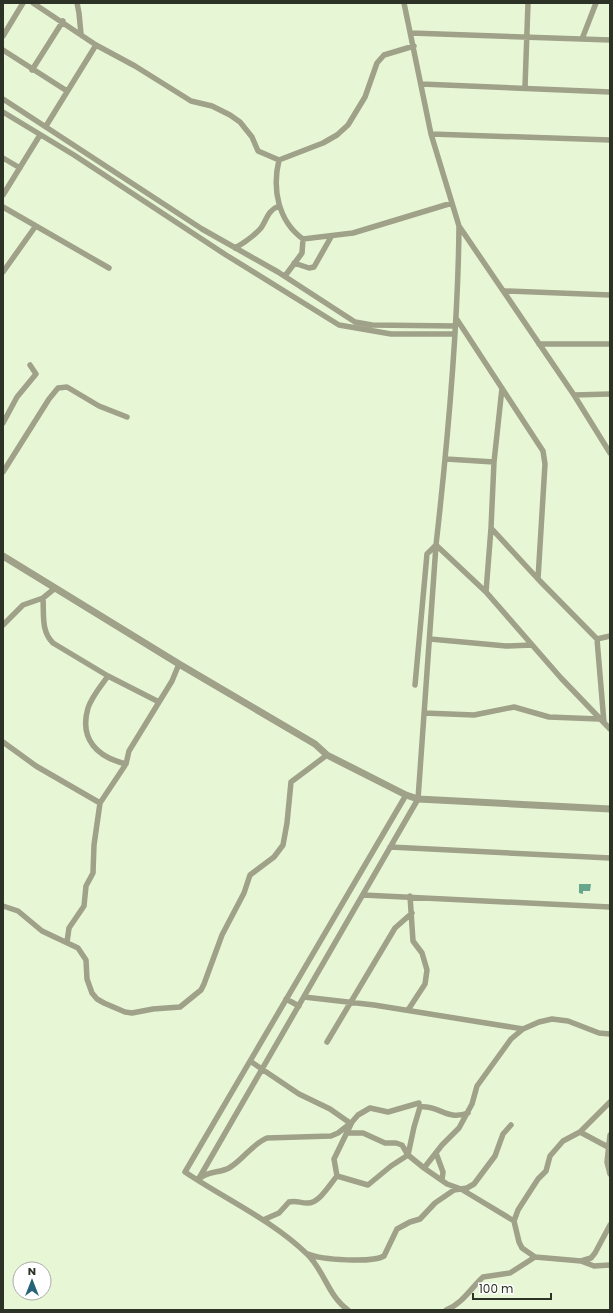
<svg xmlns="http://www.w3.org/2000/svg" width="613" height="1313" font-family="Poppins,sans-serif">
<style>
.water{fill:#66a68d}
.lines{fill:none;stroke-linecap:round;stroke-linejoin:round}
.minor{stroke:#9fa188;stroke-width:5.5}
.tertiary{stroke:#9fa188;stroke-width:7}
</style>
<rect width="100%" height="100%" fill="#e7f7d6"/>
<path class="water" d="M579,884H591L590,891H583V894L579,893Z"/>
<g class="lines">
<path class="minor" d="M33,3L96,45L135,66L191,101L212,106L230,115L240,122L252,137L258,151L279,160C272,189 278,221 303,239L353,233L452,203
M77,3L79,13L81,34
M404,3L431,134L459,226L574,395L610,453
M411,33L610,40
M3,36L23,3
M582,39L596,3
M3,50L67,91
M32,70L63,21
M421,84L610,92
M525,87L528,3
M3,99L202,229L278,272L355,322L372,325L455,326
M3,112L74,155L226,255L339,325L391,334H454
M46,126L96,45
M431,134L610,140
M3,158L20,168
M279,160L323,143L337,135L348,125L365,97L377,63L384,55L414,46
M3,195L40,135
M3,207L109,268
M459,226C458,332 448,439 436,545L486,592L561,678L610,729
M235,248C244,243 254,236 261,228C267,219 268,210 279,206
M294,263L309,268L314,267L331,237
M3,272L35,227
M285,276L302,253L303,239
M505,291L610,295
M456,318L543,451L545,464L538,579
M539,344H610
M574,395L610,394
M3,423L17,397L36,374L30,365
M446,459L494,462
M3,472L49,399L58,388L67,387L99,406L127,417
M491,528L494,462L502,388
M486,592L491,528L538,579L597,639
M43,598C44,615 41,631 53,643L108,676
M3,625L23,605L43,598L54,589
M430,639L506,646L532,645
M415,685L427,554L436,545
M424,713L474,715L514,707L549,717L599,719
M604,723L597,639L610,636
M3,742L36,766L100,803L126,764L129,751L172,681L179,664
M126,764C97,757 79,739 88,708C92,696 101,686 108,676L159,702
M390,847L610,858
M363,895L610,907
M3,906L18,911L42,931L78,948L86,960L87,979L92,993L97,999L104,1003L125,1012L132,1013L153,1009L180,1007L201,990L204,984L222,935L244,893L250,875L274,857L283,845L287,823L291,782L327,755
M67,942L69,928L84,906L86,886L93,873L94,845L100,803
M304,997L374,1005L523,1029
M286,999L299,1006
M408,1010L425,984L427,970L422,953L413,941L410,896
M327,1042L395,928L412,913
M250,1061L299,1094L330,1109L350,1123
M580,1132L563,1141L550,1156L546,1171L538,1179L518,1210L514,1221L519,1242L522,1248L535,1257L581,1261L591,1258L595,1253L610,1225
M347,1133H363L385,1143H396L402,1145L408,1155L424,1168L442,1145L459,1128L472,1104L477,1086L511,1039L523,1029L539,1022L552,1019L568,1021L599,1033L610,1034
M610,1135L607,1162L610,1174
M608,1147L580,1132L610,1102
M436,1153L443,1172L442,1180
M424,1168L447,1184L461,1189L514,1221
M337,1176L368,1185L391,1166L408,1155L414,1127L420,1107C439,1105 447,1121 468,1113
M199,1179C207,1171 220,1173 229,1168C243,1160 252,1144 267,1138L331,1136L338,1133L351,1123
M198,1180L418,799L436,545
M263,1220L279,1213L289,1202C296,1200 300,1203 307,1203C319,1204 330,1184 337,1176L334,1159L352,1122L358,1115L370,1108L388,1112L419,1103
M308,1254C322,1260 372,1263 384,1256L397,1229L410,1222L420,1219L435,1203L454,1190L467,1188L474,1184L495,1156L503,1134L511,1125
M581,1261L594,1266L610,1265
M348,1310C328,1296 324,1270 307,1254C272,1220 225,1199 185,1172L406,795
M446,1310C462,1304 471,1288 483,1277L510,1273L535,1257"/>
<path class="tertiary" d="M3,556L179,664L315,744L327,755L406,795L418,799L610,809"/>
</g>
<rect width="613" height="1313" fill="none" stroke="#2c3225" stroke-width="8"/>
<g transform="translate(32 1281)"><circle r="19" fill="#ffffff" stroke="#abada8"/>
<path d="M0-3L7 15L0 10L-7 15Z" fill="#256379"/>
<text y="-6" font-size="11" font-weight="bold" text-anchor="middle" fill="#2c3225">N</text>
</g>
<path d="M473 1293v6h78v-6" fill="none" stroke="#2c3225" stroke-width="2"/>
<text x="479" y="1293" font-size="12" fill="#2c3225" stroke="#ffffff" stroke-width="3" paint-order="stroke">100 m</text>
</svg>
